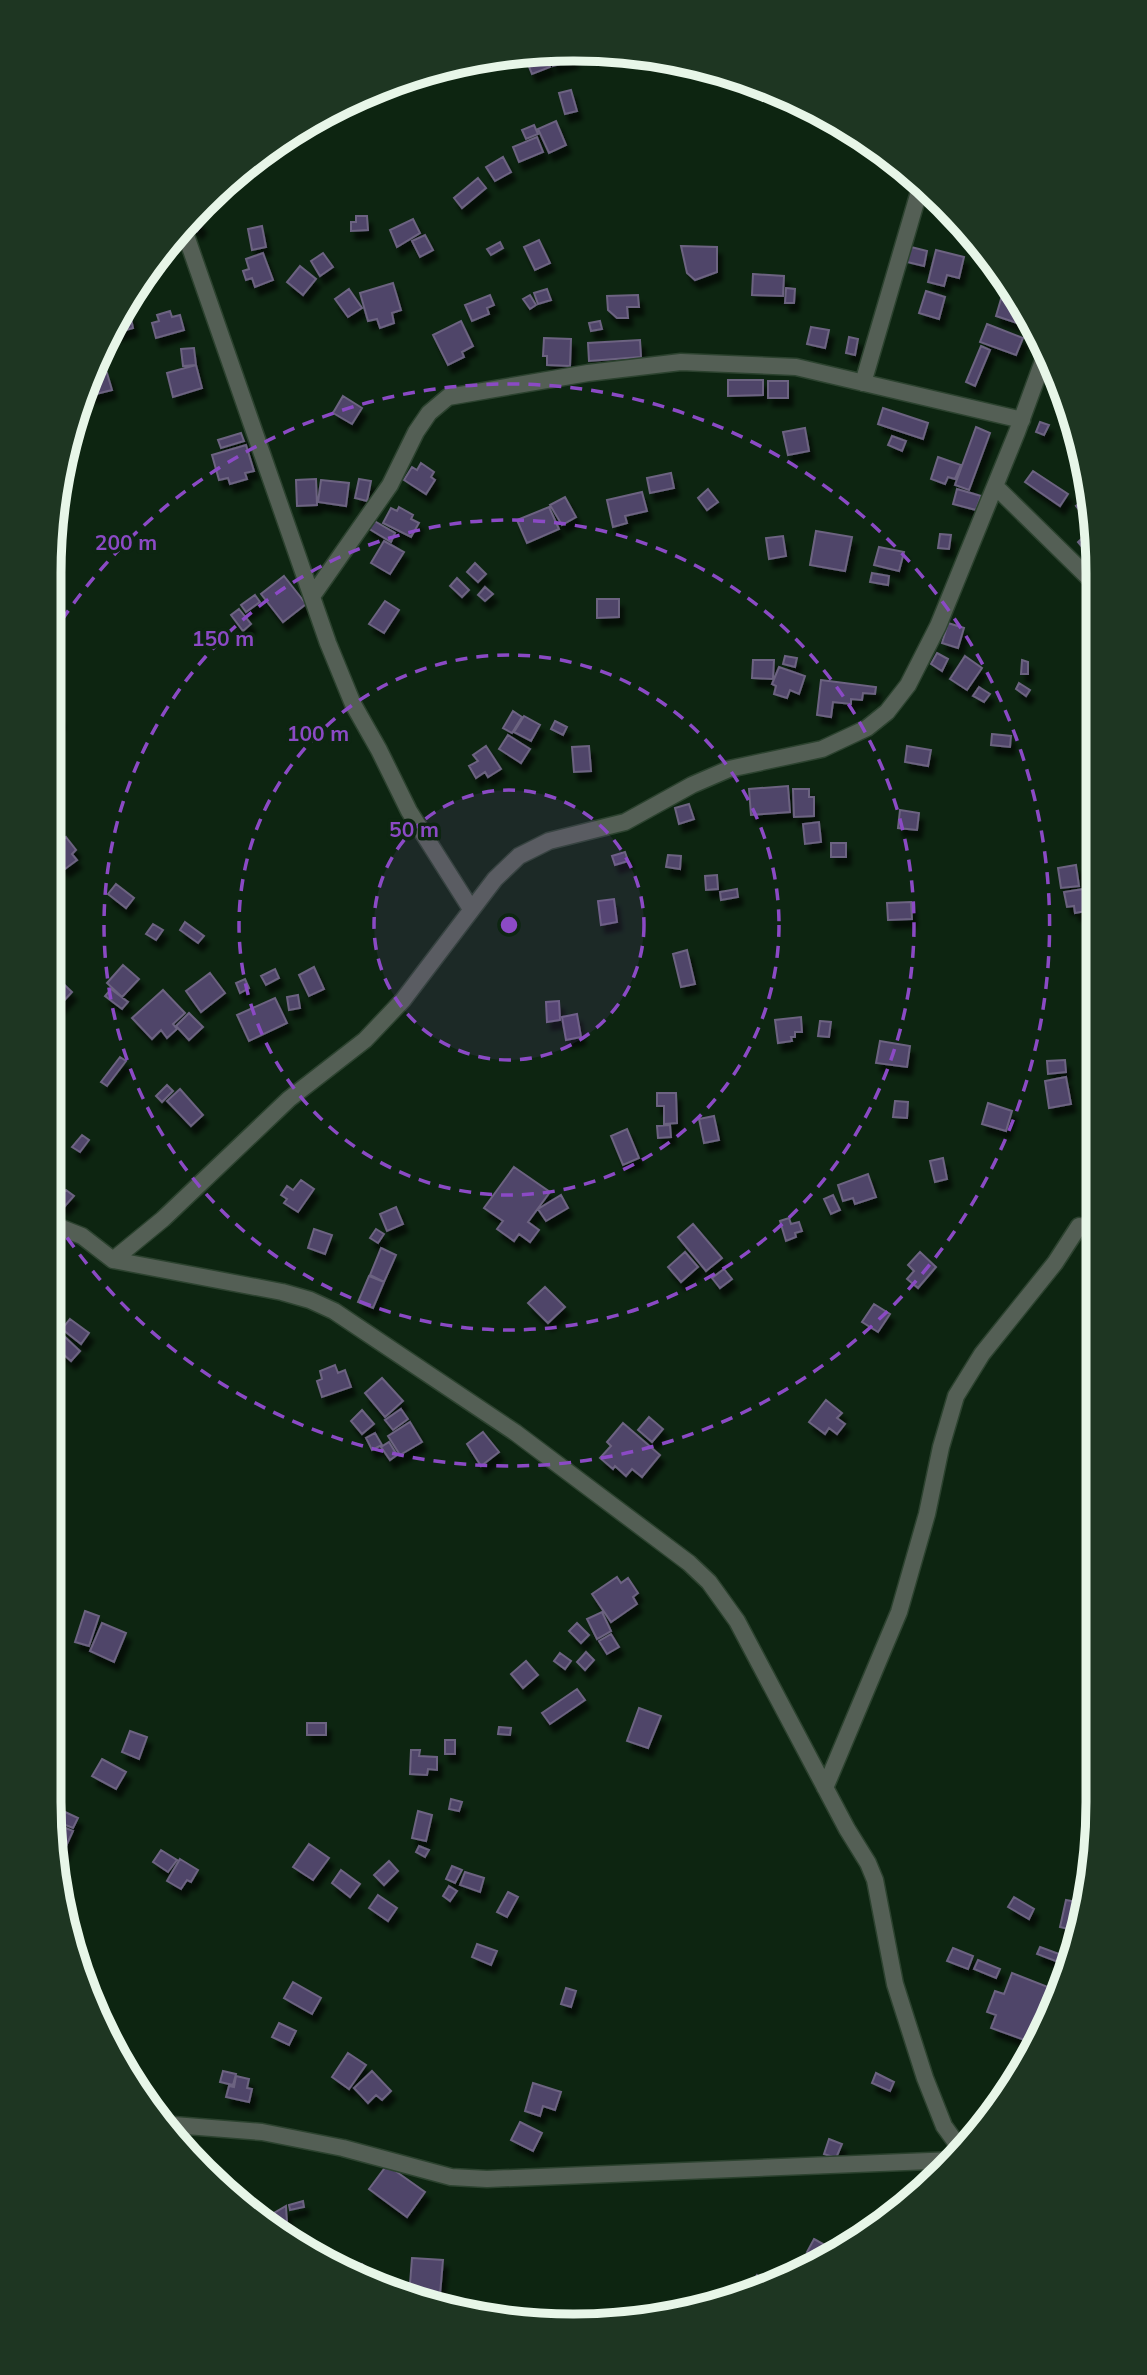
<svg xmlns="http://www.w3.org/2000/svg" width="1147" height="2375" font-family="Mulish,sans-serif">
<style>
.building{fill:#504469;stroke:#6c6381;stroke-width:2;filter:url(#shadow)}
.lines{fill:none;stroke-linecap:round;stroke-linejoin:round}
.street-casing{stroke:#2c422f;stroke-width:19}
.street{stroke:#545f55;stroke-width:16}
.ring{fill:none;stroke:#8b4ac5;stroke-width:3.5;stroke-dasharray:12 9}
.rim{fill:none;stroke:#e7f6e8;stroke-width:9}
.centre{fill:#8b4ac5;stroke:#0d2511;stroke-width:3.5}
.ring-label{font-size:21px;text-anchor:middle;font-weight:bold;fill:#8b4ac5;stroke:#0d2511;stroke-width:7;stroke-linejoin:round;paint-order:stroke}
</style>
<defs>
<filter id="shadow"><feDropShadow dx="4.5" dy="8" stdDeviation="2" flood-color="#0009"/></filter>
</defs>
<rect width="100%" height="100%" fill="#0d2511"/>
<path class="building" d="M576,49L577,54L572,55L574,60L553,66L550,51Z
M544,53L550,67L532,74L526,59Z
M571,90L577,111L565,114L559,93Z
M556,121L566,145L549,153L538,129Z
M534,125L538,134L526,139L522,130Z
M537,137L543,152L519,162L513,147Z
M503,157L511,172L495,181L486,167Z
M478,178L486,188L462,208L454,198Z
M194,216L202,225L197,231L188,222Z
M356,216H367L368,230L351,231V222H356Z
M413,219L420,233L397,247L390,230Z
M262,226L266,247L252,250L248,229Z
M425,235L433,250L420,257L412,241Z
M539,240L550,263L535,270L524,247Z
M500,242L503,248L491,255L487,249Z
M681,246L717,247V272L695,280L687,273Z
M911,247L927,251L924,266L907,262Z
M936,250L964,257L959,278L947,275L944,286L928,282Z
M263,253L273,280L255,287L252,278L246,280L243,271L249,269L246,259Z
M323,253L333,267L320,276L311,261Z
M300,266L316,279L303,295L287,282Z
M753,274L784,276L783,296L752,295Z
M1004,279L1014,297L999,292Z
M393,283L401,310L392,313L394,323L380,328L377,319L368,321L360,293Z
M786,288L795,289L794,303H785Z
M349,289L362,308L348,317L335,299Z
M547,289L551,300L538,304L534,293Z
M926,291L945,297L939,319L919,313Z
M490,295L494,305L487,308L489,314L472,321L465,305Z
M530,295L536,305L530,309L523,299Z
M638,295L639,307H627L628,318H617L608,310L607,296Z
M1001,299L1019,305L1021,308L1017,323L996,316Z
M170,311L172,317L180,315L184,330L156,338L152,323L159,321L157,315Z
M130,314L133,328L115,333L113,327L118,318Z
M461,321L473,346L462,352L464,357L448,365L433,335Z
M600,321L602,329L591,331L589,323Z
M987,324L1023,338L1016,355L980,342Z
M811,327L829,330L825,348L807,344Z
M849,337L858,339L855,355L846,353Z
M544,338L571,339L570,366L547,365V356H543Z
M640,340L641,357L589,361L588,343Z
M981,346L990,350L975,386L966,382Z
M194,348L196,365L183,366L181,349Z
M196,365L202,388L173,397L167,373Z
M107,373L112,390L92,395L87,379Z
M728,380H763V395L728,396Z
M768,381H788V398H768Z
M343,396L362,408L352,424L333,413Z
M883,408L928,423L923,439L878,424Z
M1040,422L1049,425L1044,435L1036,432Z
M976,427L990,433L969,490L955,485Z
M805,428L809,451L788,455L783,432Z
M241,433L244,441L221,448L218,440Z
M892,436L906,441L902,451L888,445Z
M246,445L254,471L245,473L247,479L230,484L228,478L219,480L212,455Z
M938,457L961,465L955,479L948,477L945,484L931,479Z
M421,463L434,472L431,477L435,480L426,494L404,480L412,467L417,470Z
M1033,471L1068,494L1060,506L1025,482Z
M671,473L674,488L650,493L647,478Z
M316,479L317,505L297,506L296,480Z
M359,479L371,481L367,501L355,498Z
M321,480L349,483L346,506L318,502Z
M708,489L718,502L707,510L698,498Z
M957,489L981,496L976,510L953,504Z
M642,492L647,511L625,516L627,523L613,527L607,500Z
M565,497L576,517L562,525L550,505Z
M1085,499L1093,509V516L1088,521L1076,506Z
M399,507L413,515L411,519L419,523L411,537L383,523L391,508L397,511Z
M549,507L559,529L527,543L517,520Z
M371,519L395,533L391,542L366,527Z
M816,531L852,537L845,571L810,565Z
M1089,532L1094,538V561L1078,542Z
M940,534L951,535L949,549L938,548Z
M783,536L786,556L769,559L766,538Z
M384,541L404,552L390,574L371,563Z
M879,547L904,552L899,571L874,565Z
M475,563L486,574L478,582L467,572Z
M872,573L889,576L888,585L870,582Z
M284,576L306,604L283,622L261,594Z
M457,578L469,590L462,597L450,586Z
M485,587L493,594L485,601L478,595Z
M255,595L260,602L246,612L241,605Z
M597,599H619V617L597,618Z
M385,601L399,610L384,633L369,624Z
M239,609L251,624L243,631L231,615Z
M948,623L964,628L958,648L942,643Z
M937,653L948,659L942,671L931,664Z
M785,656L797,658L795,667L783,664Z
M965,656L982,668L967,690L950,679Z
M753,660H774L773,679L752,678Z
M1022,660L1028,662V674H1021Z
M779,667L805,676L799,694L790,690L787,698L774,694L776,686L772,684Z
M821,680L876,687L875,694L863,693L862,700L851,699V704L833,702L831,717L817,715Z
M1019,683L1030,690L1026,696L1016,689Z
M979,687L990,694L984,702L973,696Z
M49,693L60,721L49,725Z
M513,711L522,717L512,733L503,728Z
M524,716L540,725L531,741L514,732Z
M555,721L567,727L563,735L551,729Z
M992,734L1011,736L1010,747L991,745Z
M508,735L530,749L521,763L499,749Z
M486,746L501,769L488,777L485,772L476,778L469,766L478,761L473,755Z
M589,746L591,771L574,772L572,747Z
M907,746L931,750L928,766L905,762Z
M788,786L790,812L751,815L749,789Z
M793,789H809V797H814V816L794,817Z
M689,804L694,819L679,824L675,808Z
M900,810L919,813L917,830L898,828Z
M819,822L821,842L805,844L803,824Z
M66,837L76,850L72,854L77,860L65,869L60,863L55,868L49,860V851Z
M831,843H846V857H831Z
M625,852L628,861L615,865L612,856Z
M668,855L681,856L680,869L666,867Z
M1076,865L1079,886L1061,888L1058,868Z
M717,875L718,889L706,890L705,876Z
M116,884L134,898L126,908L108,894Z
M1090,888L1093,904L1085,905L1086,911L1075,913L1074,906L1067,907L1064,892Z
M737,889L738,897L721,900L720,892Z
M614,899L617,922L601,925L598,901Z
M911,902L912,919L888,920L887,903Z
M185,922L204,936L198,943L180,930Z
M153,924L163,930L156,940L146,934Z
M687,950L695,984L681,987L673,954Z
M123,965L139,979L122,997L107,983Z
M314,967L324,989L309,996L299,975Z
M275,969L279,978L266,985L261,976Z
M49,970L72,992L58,1007L49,999Z
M210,973L225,993L201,1012L186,991Z
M245,979L249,988L240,993L236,983Z
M111,989L128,1002L122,1009L105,996Z
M163,990L185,1013L173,1024L177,1029L167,1038L161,1030L152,1039L132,1018Z
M298,995L300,1008L289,1010L287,997Z
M275,998L287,1023L249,1041L237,1015Z
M559,1001L560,1020L547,1022L546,1002Z
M189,1013L203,1027L189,1040L176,1026Z
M577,1014L581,1037L566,1040L562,1017Z
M801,1017L802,1032H795V1037H791L792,1041L778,1043L775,1020Z
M820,1021L831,1022L829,1037L818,1036Z
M880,1041L910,1046L907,1067L876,1063Z
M120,1057L126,1061L107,1086L101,1082Z
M1065,1060L1066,1072L1048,1074L1047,1061Z
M1066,1077L1071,1104L1049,1108L1045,1081Z
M167,1085L173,1091L162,1102L156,1096Z
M180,1089L203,1115L191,1126L167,1101Z
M657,1093H676L677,1123L664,1124V1106H657Z
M895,1101L908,1102L907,1118L893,1117Z
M988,1103L1012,1111L1006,1131L982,1124Z
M714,1116L719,1140L704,1143L699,1119Z
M49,1125L58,1134L49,1143Z
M670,1125L671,1137L658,1138L657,1126Z
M627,1129L639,1158L623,1165L611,1136Z
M82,1135L89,1140L80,1152L72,1147Z
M943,1158L947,1179L935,1182L930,1161Z
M514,1167L550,1192L528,1222L539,1230L530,1242L519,1234L514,1241L497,1229L503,1221L484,1208Z
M868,1174L876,1197L855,1204L853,1198L843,1201L838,1185Z
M301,1180L314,1189L298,1212L284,1203L287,1199L281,1195L287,1186L293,1190Z
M66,1190L74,1196L64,1207L56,1200Z
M561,1195L568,1208L546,1221L538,1209Z
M833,1195L840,1210L831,1214L824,1199Z
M396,1207L403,1224L387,1231L380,1214Z
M789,1218L791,1224L799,1222L802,1231L795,1233L796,1237L786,1241L780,1221Z
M693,1224L722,1258L706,1271L678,1237Z
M314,1229L332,1235L325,1254L308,1248Z
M376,1229L384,1234L378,1243L370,1238Z
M381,1248L396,1255L384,1282L370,1275Z
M685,1252L698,1267L681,1282L668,1267Z
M920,1252L936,1267L918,1288L907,1279L914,1271L908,1265Z
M724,1269L732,1279L720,1288L712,1278Z
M369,1276L384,1282L373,1308L358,1302Z
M545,1287L565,1307L548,1323L528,1303Z
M874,1304L890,1314L878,1332L862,1322Z
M70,1319L89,1333L81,1344L62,1329Z
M65,1337L80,1351L71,1361L56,1348Z
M335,1365L338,1373L345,1370L351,1387L322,1397L317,1381L322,1379L320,1371Z
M382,1378L403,1401L385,1417L365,1393Z
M826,1400L842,1413L837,1418L845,1424L837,1434L829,1428L825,1434L809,1422Z
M401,1409L408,1419L393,1430L385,1420Z
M362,1410L374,1424L362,1434L351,1421Z
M649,1417L663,1429L652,1442L638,1430Z
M410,1422L422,1442L400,1455L388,1436Z
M623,1423L660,1455L642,1477L632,1469L626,1476L615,1466L613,1469L600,1458L611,1446L607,1442Z
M483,1432L499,1452L481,1466L467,1444Z
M375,1433L382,1445L372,1450L366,1438Z
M389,1442L397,1455L390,1460L381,1447Z
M617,1577L621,1583L628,1578L638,1593L633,1597L637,1604L611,1622L592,1594Z
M85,1611L99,1616L89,1646L75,1642Z
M602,1612L611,1631L597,1639L587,1619Z
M102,1623L126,1633L114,1662L90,1651Z
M577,1623L589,1635L581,1643L569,1631Z
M611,1634L619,1647L607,1654L599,1641Z
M586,1652L594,1660L585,1670L577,1662Z
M560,1653L571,1661L565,1669L554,1661Z
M526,1661L538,1675L523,1688L511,1674Z
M577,1689L585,1700L550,1724L542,1713Z
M639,1708L661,1716L648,1748L627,1741Z
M307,1723H326V1735H307Z
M499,1727L511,1728L510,1735L498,1734Z
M130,1731L147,1737L139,1759L122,1752Z
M445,1740H455V1754H445Z
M411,1750H420L419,1756L437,1757V1770L428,1769L427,1775L410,1774Z
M102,1759L126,1772L116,1789L92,1776Z
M451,1799L462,1802L459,1811L449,1809Z
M63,1811L78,1818L73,1828L58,1822Z
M418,1811L432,1815L426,1841L412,1838Z
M56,1824L73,1831L62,1855L58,1853L54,1830Z
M309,1844L329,1858L313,1880L293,1867Z
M419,1846L429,1850L425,1857L416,1852Z
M161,1850L177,1860L168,1872L153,1862Z
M180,1859L198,1870L191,1882L187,1880L181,1889L167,1881Z
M389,1861L398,1871L384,1885L374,1875Z
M452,1866L462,1870L455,1883L446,1879Z
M341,1870L360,1884L350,1897L332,1883Z
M465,1872L484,1878L480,1892L460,1885Z
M449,1886L457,1891L450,1901L443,1896Z
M508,1892L518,1897L507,1917L497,1912Z
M378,1895L397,1908L388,1921L369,1908Z
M1014,1897L1034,1909L1029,1919L1008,1907Z
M1066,1900L1083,1903L1077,1931L1060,1927Z
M477,1944L497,1951L491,1965L472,1957Z
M1040,1947L1067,1957L1069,1952L1073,1954L1069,1966L1037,1954Z
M953,1948L973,1956L968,1969L947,1961Z
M978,1960L1000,1969L996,1978L974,1969Z
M1012,1973L1053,1989L1040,2021L1047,2024L1036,2044L991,2028L996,2015L987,2012L995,1991L1004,1994Z
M293,1982L321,1998L312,2014L284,1998Z
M566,1988L576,1991L571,2007L561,2004Z
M279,2023L296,2031L289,2045L272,2037Z
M348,2053L366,2065L349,2089L332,2077Z
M223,2071L236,2074L233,2085L220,2082Z
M372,2071L391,2091L382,2100L376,2095L368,2103L354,2088Z
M876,2073L894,2082L890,2091L872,2083Z
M236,2076L249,2079L247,2088L252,2089L249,2102L226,2097L229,2086L234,2087Z
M533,2083L561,2092L555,2110L543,2106L540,2116L525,2111Z
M520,2122L542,2133L533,2151L511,2140Z
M829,2139L842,2144L836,2158L824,2154Z
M387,2165L425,2192L407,2217L369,2189Z
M303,2201L304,2207L290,2210L289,2205Z
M286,2206L287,2223L279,2226L274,2213Z
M814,2239L834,2250L832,2253L822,2260L807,2252Z
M412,2258L443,2260L439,2306L409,2297Z
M335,2262L362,2264L373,2274L374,2286L334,2266Z
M757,2275L767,2284L748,2289Z"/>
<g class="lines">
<g class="street-casing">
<path id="street" d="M183,227L328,643L353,704L379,750L409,811L471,909
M863,383L921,185
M995,486L1094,583
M313,595L390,485L416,432L429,413L448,397L588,373L681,362L796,367L1022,420
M49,1223L82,1236L113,1260L163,1219L289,1099L365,1040L403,1000L495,879L519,856L549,841L625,822L692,785L729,769L822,749L867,728L887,712L908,685L938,626L1017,432L1046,353
M113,1260L282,1292L310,1300L334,1311L516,1433L689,1563L709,1582L737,1621L847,1829L868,1863L875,1880L895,1984L925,2078L944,2126L962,2151
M825,1788L899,1612L927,1514L941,1447L956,1396L982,1354L1055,1263L1079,1226
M161,2124L262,2132L343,2148L451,2177L487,2179L955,2160"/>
</g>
<use href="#street" class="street"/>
</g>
<circle cx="509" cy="925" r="135" fill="#8b4ac5" fill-opacity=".12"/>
<g class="ring">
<circle cx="509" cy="925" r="135"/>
<circle cx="509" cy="925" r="270"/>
<circle cx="509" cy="925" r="405"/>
<path d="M50 638A541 541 0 1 1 50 1212"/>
</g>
<path d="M0 0H1147V2375H0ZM573 61H574A512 512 0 0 1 1086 573V1802A512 512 0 0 1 574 2314H573A512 512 0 0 1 61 1802V573A512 512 0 0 1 573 61Z" fill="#1e3622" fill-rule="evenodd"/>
<path class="rim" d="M573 61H574A512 512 0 0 1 1086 573V1802A512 512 0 0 1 574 2314H573A512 512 0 0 1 61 1802V573A512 512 0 0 1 573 61Z"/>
<circle cx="509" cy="925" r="10" class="centre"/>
<g class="ring-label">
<text x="126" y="550">200 m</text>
<text x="223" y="646">150 m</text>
<text x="318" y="741">100 m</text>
<text x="414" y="837">50 m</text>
</g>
</svg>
